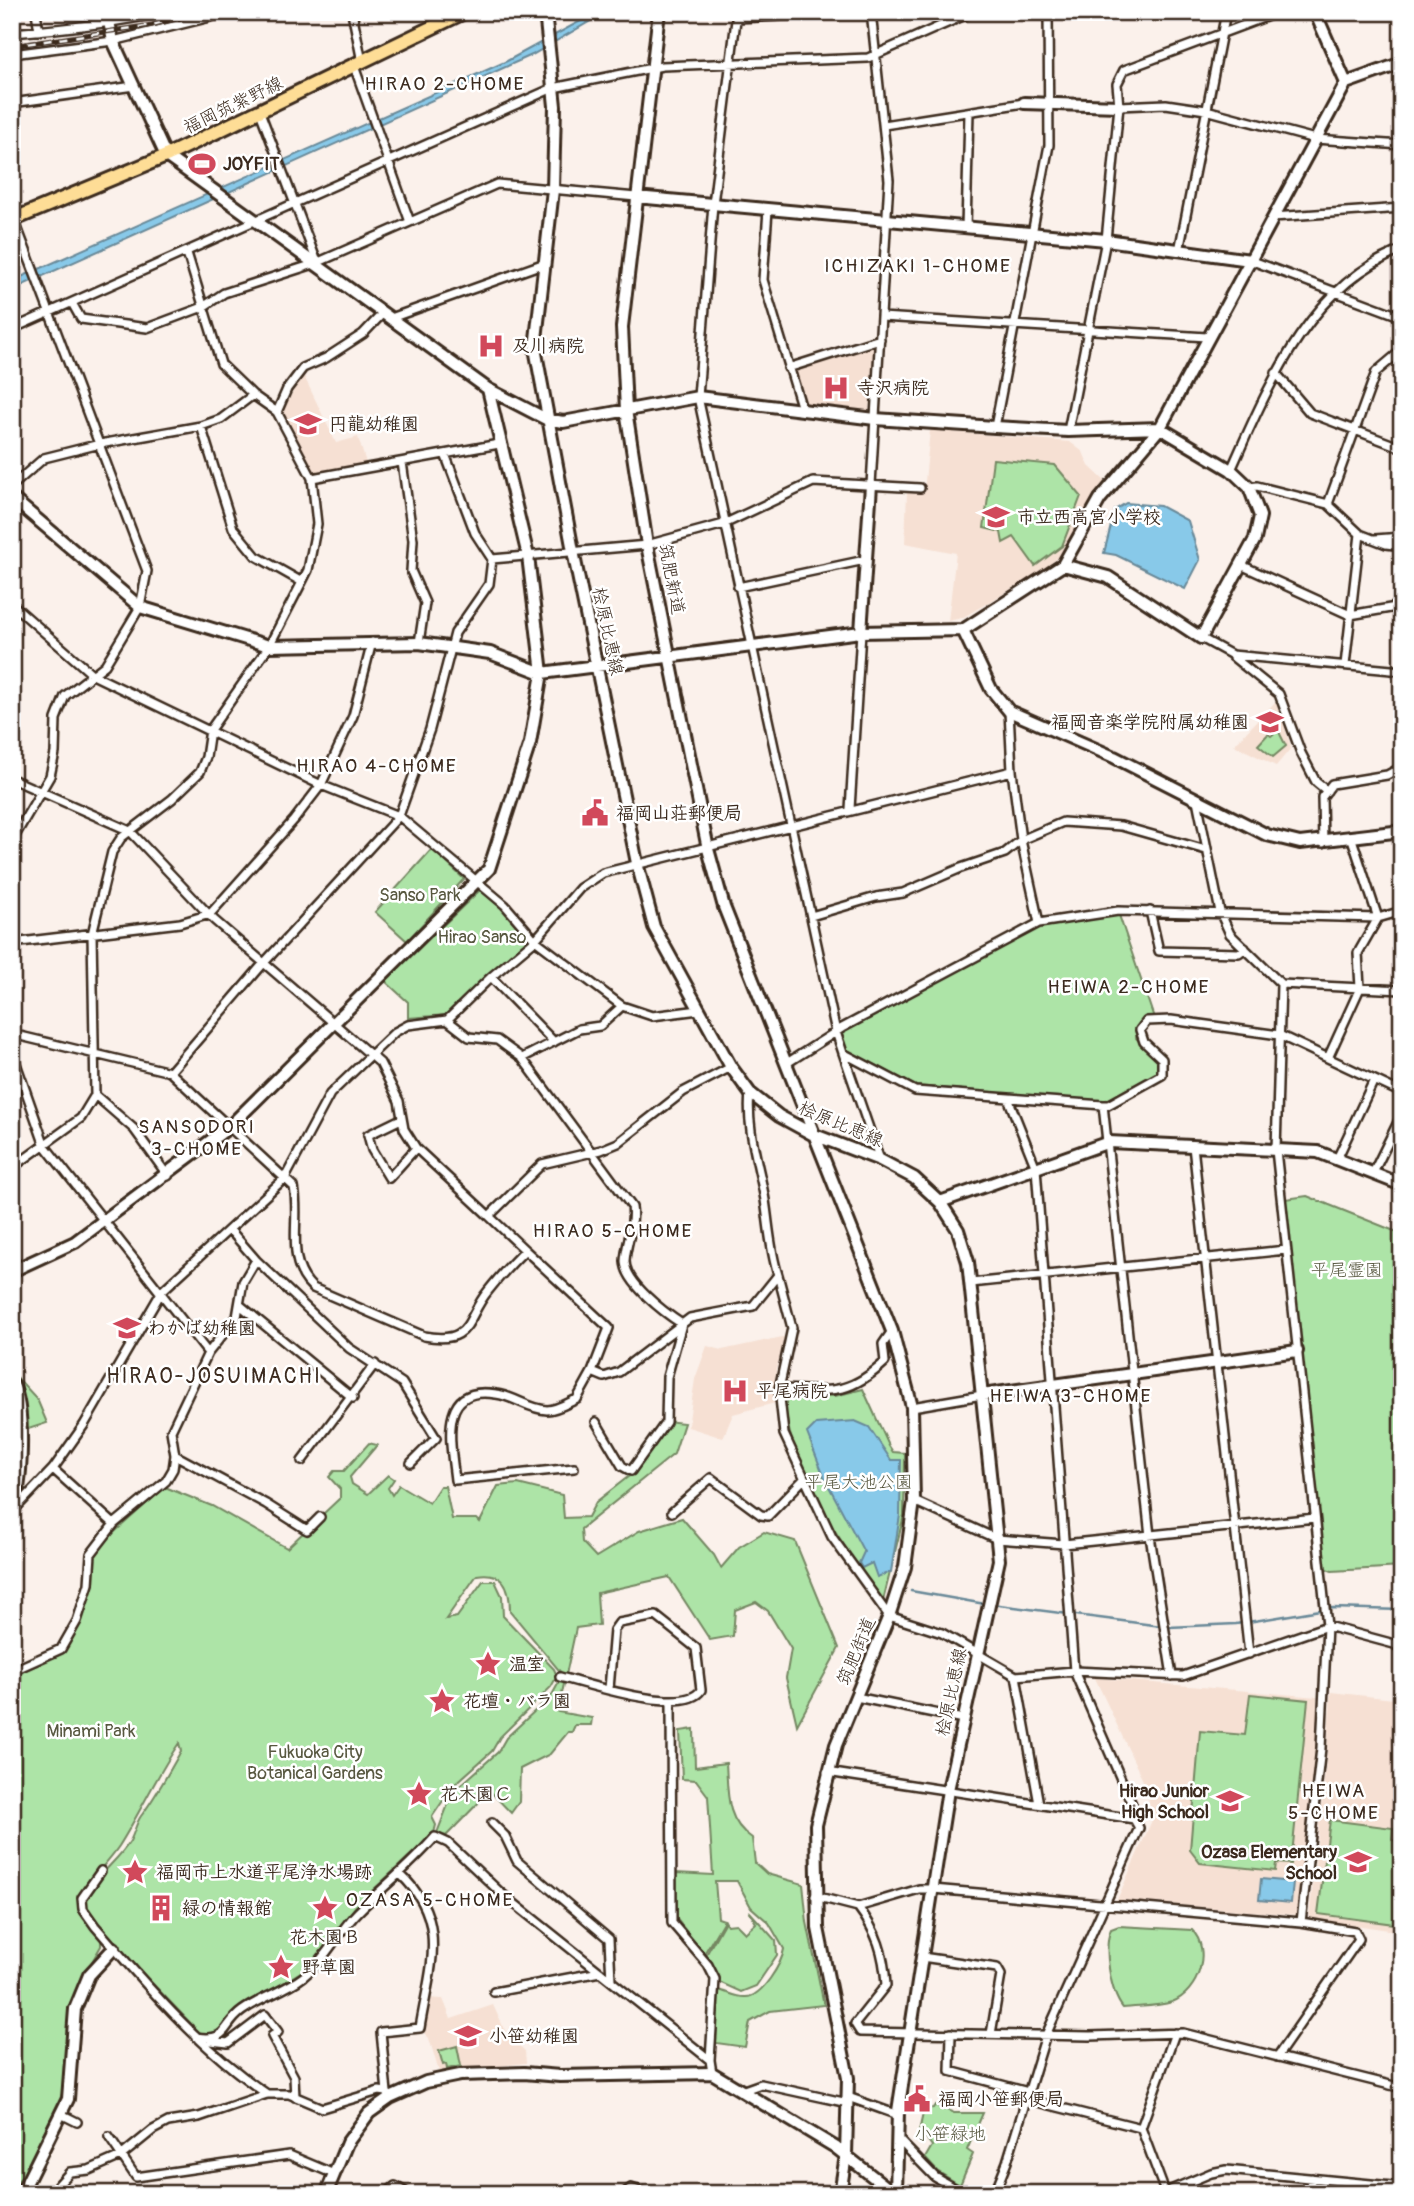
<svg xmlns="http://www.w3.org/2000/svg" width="1414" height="2206" font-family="Pangolin,'Klee One',sans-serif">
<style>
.built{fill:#f6e0d3}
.green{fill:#ade4a7;stroke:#748762;stroke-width:2}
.water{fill:#88c9e9;stroke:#698998;stroke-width:2}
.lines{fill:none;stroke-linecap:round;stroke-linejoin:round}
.stream{stroke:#698998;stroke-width:2.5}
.street-casing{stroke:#3b2a1e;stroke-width:12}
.secondary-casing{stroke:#3b2a1e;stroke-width:16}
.primary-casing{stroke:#3b2a1e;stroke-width:18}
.street{stroke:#fff;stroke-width:7}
.secondary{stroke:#fff;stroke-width:10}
.primary{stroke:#fedd96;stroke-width:12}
.rail-casing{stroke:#3b2a1e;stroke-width:5}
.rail{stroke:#fff;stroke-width:2.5;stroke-dasharray:8;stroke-linecap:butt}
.labels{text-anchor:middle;stroke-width:5;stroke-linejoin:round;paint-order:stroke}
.street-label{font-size:18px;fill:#3b2a1e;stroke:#fff}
.poi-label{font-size:18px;font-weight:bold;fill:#3b2a1e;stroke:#fff;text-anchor:start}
.park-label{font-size:18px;fill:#585840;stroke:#fff}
.neighbourhood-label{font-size:19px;letter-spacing:2px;fill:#3b2a1e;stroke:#fff}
.quarter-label{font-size:21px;letter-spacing:2px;fill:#3b2a1e;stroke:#fff}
</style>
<rect width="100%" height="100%" fill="#fbf1eb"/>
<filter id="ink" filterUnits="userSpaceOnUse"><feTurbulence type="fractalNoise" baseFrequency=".0143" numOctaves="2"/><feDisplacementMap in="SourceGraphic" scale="14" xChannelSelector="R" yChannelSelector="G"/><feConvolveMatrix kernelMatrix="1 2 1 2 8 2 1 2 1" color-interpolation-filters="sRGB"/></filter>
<g filter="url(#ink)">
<path class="built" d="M871,344L874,346L869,412L806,405L795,370Z
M303,374L336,443L358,437L367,466L315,474L282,411Z
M930,430L1070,442L1083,452L1089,466L1107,483L1064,553L1040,572L962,618L948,621L956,553L905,543L907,491L924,492Z
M1277,700L1291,748L1276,766L1234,745Z
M787,1336L776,1369L775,1403L733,1414L723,1438L688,1427L695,1379L707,1346L722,1350Z
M1095,1678L1317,1697V1752L1298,1915L1117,1900L1153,1818L1145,1785Z
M1331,1692L1402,1700V1932L1309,1918L1327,1753Z
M427,1998L443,1999L451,2019L493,2005L507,2035L525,2051L526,2063L439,2072L429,2038L422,2031Z"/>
<path class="green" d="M993,459L1055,465L1081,496L1062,546L1035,566L1014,537L1003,543L1001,532L984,528Z
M1278,730L1286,746L1273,757L1258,745L1268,734L1271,736Z
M432,849L464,879L407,941L375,912Z
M481,889L502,903L530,938L447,1015L408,1018V1002L385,981Z
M1119,915L1153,1015L1139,1023L1136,1038L1158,1061V1073L1104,1102L916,1086L845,1049L842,1033L1037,928Z
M1307,1196L1402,1234V1567L1332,1571L1324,1568L1285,1199Z
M12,1372L37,1399L47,1423L19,1432L12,1453Z
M863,1389L889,1446L893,1452L905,1453L904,1515L883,1601C837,1538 791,1472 782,1393L835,1396Z
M666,1421L684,1423L674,1454L581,1529L582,1542L596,1557L639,1531L682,1518L714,1555L721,1568L739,1547L764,1532L795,1541L839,1648L797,1725L786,1678L791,1649L768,1611L756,1602L735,1610L733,1636L710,1640L669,1577L597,1593L599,1625L576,1628L558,1712L592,1718L591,1725H575L572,1732H568L550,1754L520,1769L519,1802L511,1813L490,1791L446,1836L437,1833L453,1792L498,1752L506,1738L552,1695L563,1675L510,1611C510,1585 503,1571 477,1575L446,1619L457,1617L483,1581H495L502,1596L503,1616L554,1669L557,1676L551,1687L500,1737L492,1751L453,1786L432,1817L436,1825L434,1833L355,1907L312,1965L234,2013L215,2037L201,2034L104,1933L84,1903C90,1879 118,1862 130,1841C134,1834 136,1823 141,1816C155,1798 169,1772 181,1751L179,1743C155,1778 141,1811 119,1846C107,1864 90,1878 79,1898L82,1914L101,1938V1946L86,1972L69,2016L65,2085L60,2099L24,2174L12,2188V1674L65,1649L74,1629L95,1554L109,1537L165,1487L212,1506L287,1548L340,1498V1489L329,1477L334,1471H344L369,1443L377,1445L350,1477L352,1484L368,1494L388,1475L394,1479L388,1488L392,1495L399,1485L429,1503L440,1486H445L452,1519H477L480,1522L498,1486L518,1484L562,1495L564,1518L588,1517L596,1502L633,1473L630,1466L648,1450Z
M1250,1694L1308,1700L1291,1864L1276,1863L1275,1871L1200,1863L1190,1850L1200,1731L1245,1735Z
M694,1729L695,1767L726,1763C728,1791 725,1821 752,1838L755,1863L767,1874L803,1884L807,1922L824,2005L770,2011L750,2022L745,2047L716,2043L718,1990C727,1992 737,1998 746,1997C762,1997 782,1963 784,1949L769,1923L751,1907L737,1881H715L718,1918L724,1920L704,1954L676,1918V1873L713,1875L708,1796L696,1780L682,1779L680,1731Z
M1330,1820L1393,1828L1392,1840L1402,1842V1925L1318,1914Z
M749,1911L776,1941L777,1955L756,1986L741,1992L719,1982L706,1955L725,1921L727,1925L736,1924L745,1933L756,1923Z
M1119,1926L1192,1930C1212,1950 1199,1992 1172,2002C1157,2007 1138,2006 1123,2008C1110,1992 1103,1947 1111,1929Z
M457,2046L461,2066L447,2069L446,2064L443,2065L439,2051Z
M935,2105L954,2113H983L967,2150L973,2154L960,2185L937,2171L925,2158L932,2146L926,2138L918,2136L924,2109L933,2108Z"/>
<path class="water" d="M597,12H606L532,55L12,290V281L507,61Z
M1126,503L1160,506L1188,521L1200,560L1185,589L1116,555L1104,553L1115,510Z
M855,1421L869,1427L891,1460H901L900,1515L891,1572L877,1577L872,1563L862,1568L859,1563L864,1552L825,1479L807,1433L816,1424Z
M1261,1879L1293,1882L1291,1903L1259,1900Z"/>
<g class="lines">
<path class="stream" d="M911,1591L985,1604
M991,1604L1169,1627L1236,1624L1332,1608L1402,1610"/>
<g class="street-casing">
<path id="street" d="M36,12L39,31
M352,12L362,62
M737,12L713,204L698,397L836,1032L843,1053L915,1091L1103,1105H1108L1162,1075V1059L1144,1042L1140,1030L1147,1021L1171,1020L1279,1035L1402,1093
M736,18L871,12
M12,33C63,29 115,23 165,12
M12,54L113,41L231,12
M354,66L410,222
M12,103L134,86
M1119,106L1166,104L1206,110L1315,139L1402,145
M260,112L317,262
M884,125L1024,103
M768,210L763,280L802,409
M1273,217L1402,208
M966,228L969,112
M1179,251L1226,12
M187,253L221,364L253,395L277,412L312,478L317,524L308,570L302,582
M1250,260L1402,317
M72,303L81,319L147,328L203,307L224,293L314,264L497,184L636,197
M881,317L1207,337
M391,318L545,263
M12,329L553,88L662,66L868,58L972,12
M788,368L880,339
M1276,373L1310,413L1402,448
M277,412L287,389L303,368L326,358L363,334L383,313
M995,427L1049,145L1048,12
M1068,431L1106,240L1119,106L1117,84L1124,70L1279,12
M402,462L413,540L411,571L425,603L419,643
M1231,470C1268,387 1310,284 1402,250
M312,478L499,444
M871,485L889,180L871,12
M12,486L44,458L100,444L201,426L221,419L253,395
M1249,487L1257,486L1328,504L1360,534L1386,544L1402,546
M1328,504L1376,372L1402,350
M1375,539L1402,537
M492,559L647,545L724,524L813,482L920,488
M1241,565L1350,615L1402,606
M738,587L865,560
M12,604L93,675L321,785L399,816L505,905L535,940L622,1006L652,1016L699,1010
M1201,638L1232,655L1402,671
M1232,656L1279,694L1301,753L1316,782L1327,791
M1345,665L1360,534
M12,779L130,831L214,920L380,1063L399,1101L404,1129L416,1148L489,1216
M850,809L861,632
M12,841L50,776L55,753L56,719L65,696L105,665L140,607L147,571L14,219
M1323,843L1322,797L1332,784L1387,775L1402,767
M1150,911L1159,951L1239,953L1245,948
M811,916L876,897L903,893L961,868L1005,853L1021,840L1012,771L1009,711
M1039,923L1021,840L1063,822L1121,826L1206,850
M12,943L180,923L210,914L294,820L321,785L353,716L372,642
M491,977L554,1042
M1281,984L1402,990
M447,1020L469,1037L497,1040L522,1058L579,1029L600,1026L622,1006
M12,1034L170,1072L263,964L399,816L430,729L455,633L489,584L492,559L475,533L445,454
M12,1052L45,1146L208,1353
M843,1053L880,1160
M522,1058L632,1207C635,1225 626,1243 625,1261C625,1283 665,1313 682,1324L667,1377L666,1422L631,1471L622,1466L596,1422
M1328,1058L1360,988L1358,953L1378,918L1352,839
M787,1063L842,1028L1039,923L1118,911L1378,918L1402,911
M170,1072L294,1187C301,1222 284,1261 313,1288L424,1336C473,1345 465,1319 488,1291C499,1277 512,1263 525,1250L609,1328L592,1372L604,1377L619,1372L690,1318L753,1306L778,1275L792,1328L779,1389L784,1434L832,1537L889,1616L942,1633L1016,1676L1074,1671L1183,1676L1327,1626L1394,1644L1402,1650
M750,1093C746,1129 759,1165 765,1200C769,1226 770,1250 778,1275
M95,1095L134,1129L168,1176
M1008,1098L1036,1168L1074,1671L1134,1809V1819
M1103,1105L1150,1536L1172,1676
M401,1119L368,1135L372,1150L389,1178L416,1148
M1193,1146L1249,1654
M1337,1159L1374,1080
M12,1168L81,1118L95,1095L92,934L112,852L121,838L172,799L200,772L206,757L210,730L269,646L302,582L256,556L233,528L201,426
M1373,1173L1402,1114
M525,1250L489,1216L542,1164L601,1150L618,1143L683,1092L731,1067
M256,1260L349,1348L402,1383L436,1438L411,1463
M971,1283L1286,1250
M240,1305L353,1398
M779,1389C829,1390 846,1398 885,1362L883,1344L892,1331
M912,1407L982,1395
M175,1455L266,1504L307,1530L320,1517
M302,1461L375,1364
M574,1468L455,1480C451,1444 437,1384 496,1394C514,1396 528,1409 547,1410C557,1410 568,1403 577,1399L592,1372
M53,1469L114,1524L166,1481L173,1469L175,1455L171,1431L208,1353L237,1317L243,1282L256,1260L230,1230
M914,1501L997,1539L1064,1544L1315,1518
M14,1510L53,1469L84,1425L162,1291L285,1178L330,1094L395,1032L408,1025L447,1020L491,977L535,940L580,888L603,873L1012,771
M672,1512L711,1478L761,1515L768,1516L804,1479
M12,1671L61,1649L77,1621L89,1584L91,1554L114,1524
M1016,1676L1039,1804
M560,1677C588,1684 684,1716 701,1690L696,1648L656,1616L619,1623L614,1630L609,1689
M856,1697L963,1719
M671,1702L672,1923L708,1965L715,1979L710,2060
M827,1772L1134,1819L1139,1828L1046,2035L1007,2162L994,2194
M492,1823L505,1836L517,1861L609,1939L611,1980
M101,1871L82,1898L83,1909L95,1926C147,1986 200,2049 267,2094
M815,1896L858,1907L919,1889H933L1301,1922L1321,1748L1327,1626L1276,1150L1281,984L1230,934L1220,912L1197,800
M858,1907C877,1932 884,1953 886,1985L855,2024L860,2032L1090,2036L1183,2033L1402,2088
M922,1957L997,1968L1001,1975L991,2034
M494,1992L600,1972
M951,2033L950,2071L1028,2092
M196,2037C230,2042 221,2026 242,2011C261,1997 285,1991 303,1977C326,1959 338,1932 358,1912C384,1886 411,1865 435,1837L448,1843L501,1893L710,2060L712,2073
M211,2041L228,2043L265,2015L278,2032L272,2036L294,2077L295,2097
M1277,2057L1359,1939L1355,1931L1301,1922
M744,2090L761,2084L848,2103
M387,2092L381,2032L420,2028C429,1970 451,1921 400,1874
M848,2097L898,2115
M1026,2099L1141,2128
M61,2114L77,2122
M109,2137L136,2177L289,2155L334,2174
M898,2139L935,2177L964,2194
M1165,2192L1141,2128L1175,2033
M50,2194L70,2172L89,2170L121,2156L153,2130L168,2122L199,2117L267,2094H289L322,2108L379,2091L387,2092L390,2098
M386,2194L395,2186L409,2194
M623,2194L631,2188L649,2194
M1161,2194L1211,2173L1226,2170L1392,2186L1402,2183
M1307,2194L1312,2178"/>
</g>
<g class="secondary-casing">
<path id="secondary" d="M107,12L113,41L166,156L488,389L546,419L563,422L698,397L875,419L995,427L1068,431L1160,428L1231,470L1249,487L1260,516L1255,539L1201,638L1108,577L1063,565
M545,12L555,106L553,190L535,348L573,551L637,863L654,927L731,1067L750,1093L779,1116L812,1134L880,1160L914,1178L940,1202L958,1230L968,1262L999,1560L948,1790L898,2111L896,2194
M659,12L622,327L626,410L647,545L708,849L724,907L892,1331L912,1407L914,1501L905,1567L889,1616L836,1745L816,1825L818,1928L848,2078L846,2155L840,2194
M1315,12L1346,83
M1024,103L1119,106
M636,197L1106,240L1250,260
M12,498L140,607L269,646L419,643L490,653L542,673L861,632L963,630L1063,565L1100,499L1160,428L1346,83L1402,63
M963,630L991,689L1009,711L1114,757L1267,835L1300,843L1402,831
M861,632L871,485
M940,1202L1109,1142L1318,1152L1402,1185
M12,1271L75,1242L229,1127L489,869L530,743L542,673L528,556L488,389
M12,1383C26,1409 22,1486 12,1515
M982,1395L1297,1351
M21,2194L68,2099L75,2009L89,1975L114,1948
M326,2194L347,2143L369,2113L390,2098L426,2082L460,2075L524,2073L560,2076L712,2073L835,2147L895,2194"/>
</g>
<g class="primary-casing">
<path id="primary" d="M12,220L166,156L464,12"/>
</g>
<use href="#street" class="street"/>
<use href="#secondary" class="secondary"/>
<use href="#primary" class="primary"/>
<g class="rail-casing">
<path id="rail" d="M12,46L152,25L201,12"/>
</g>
<use href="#rail" class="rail"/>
</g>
</g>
<defs>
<g id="stadium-bare" transform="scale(2.1)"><path d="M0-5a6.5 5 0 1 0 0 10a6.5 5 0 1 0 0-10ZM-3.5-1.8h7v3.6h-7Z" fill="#d1495b" stroke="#fff" stroke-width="2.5" paint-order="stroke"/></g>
<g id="hospital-bare" transform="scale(2.1)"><path d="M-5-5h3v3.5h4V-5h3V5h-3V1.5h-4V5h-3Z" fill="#d1495b" stroke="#fff" stroke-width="2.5" paint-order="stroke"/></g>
<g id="school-bare" transform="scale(2.1)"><path d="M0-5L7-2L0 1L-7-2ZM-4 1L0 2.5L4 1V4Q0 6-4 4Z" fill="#d1495b" stroke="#fff" stroke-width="2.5" paint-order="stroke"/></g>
<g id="civic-bare" transform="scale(2.1)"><path d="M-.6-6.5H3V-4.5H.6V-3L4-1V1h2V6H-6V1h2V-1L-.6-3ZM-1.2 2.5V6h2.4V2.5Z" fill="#d1495b" stroke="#fff" stroke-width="2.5" paint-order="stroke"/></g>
<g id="sight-bare" transform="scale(2.1)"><path d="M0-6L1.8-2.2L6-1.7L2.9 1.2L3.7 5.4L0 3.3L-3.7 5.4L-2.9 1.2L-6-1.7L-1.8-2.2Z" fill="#d1495b" stroke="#fff" stroke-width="2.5" paint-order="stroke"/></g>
<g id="building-bare" transform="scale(2.1)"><path d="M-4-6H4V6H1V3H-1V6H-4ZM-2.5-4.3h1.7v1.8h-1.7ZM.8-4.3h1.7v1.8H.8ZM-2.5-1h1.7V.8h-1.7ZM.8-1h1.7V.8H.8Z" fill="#d1495b" stroke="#fff" stroke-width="2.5" paint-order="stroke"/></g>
</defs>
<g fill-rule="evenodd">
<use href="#stadium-bare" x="202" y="164"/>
<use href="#hospital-bare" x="491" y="346"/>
<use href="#hospital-bare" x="836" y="388"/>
<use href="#school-bare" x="308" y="424"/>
<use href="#school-bare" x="996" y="517"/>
<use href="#school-bare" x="1270" y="722"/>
<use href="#civic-bare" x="595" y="813"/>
<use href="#school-bare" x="127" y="1328"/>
<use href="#hospital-bare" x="735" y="1391"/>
<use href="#sight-bare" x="488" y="1664"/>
<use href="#sight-bare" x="442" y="1701"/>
<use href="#sight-bare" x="419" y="1794"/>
<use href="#school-bare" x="1230" y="1801"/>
<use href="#school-bare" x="1358" y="1862"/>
<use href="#sight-bare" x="135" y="1872"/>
<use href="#building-bare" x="161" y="1908"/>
<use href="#sight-bare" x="325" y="1908"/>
<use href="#sight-bare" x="281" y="1967"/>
<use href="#school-bare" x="468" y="2036"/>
<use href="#civic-bare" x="917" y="2099"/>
</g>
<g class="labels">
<g class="street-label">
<text transform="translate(233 105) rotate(-26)" y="6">福岡筑紫野線</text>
<text transform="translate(672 579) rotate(79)" y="6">筑肥新道</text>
<text transform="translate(608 631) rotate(78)" y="6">桧原比恵線</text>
<text transform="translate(841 1124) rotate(23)" y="6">桧原比恵線</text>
<text transform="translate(856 1651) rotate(-67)" y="6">筑肥街道</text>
<text transform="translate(951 1692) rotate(-78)" y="6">桧原比恵線</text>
</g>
<g class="poi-label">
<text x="223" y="170">JOYFIT</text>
<text x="512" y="352">及川病院</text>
<text x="857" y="394">寺沢病院</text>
<text x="329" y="430">円龍幼稚園</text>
<text x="1017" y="523">市立西高宮小学校</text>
<text x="1249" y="728" text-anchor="end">福岡音楽学院附属幼稚園</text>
<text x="616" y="819">福岡山荘郵便局</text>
<text x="148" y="1334">わかば幼稚園</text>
<text x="756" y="1397">平尾病院</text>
<text x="509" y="1670">温室</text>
<text x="463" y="1707">花壇・バラ園</text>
<text x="1209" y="1797" text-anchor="end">Hirao Junior<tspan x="1209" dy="21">High School</tspan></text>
<text x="440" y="1800">花木園Ｃ</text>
<text x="1337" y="1858" text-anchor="end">Ozasa Elementary<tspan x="1337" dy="21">School</tspan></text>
<text x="156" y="1878">福岡市上水道平尾浄水場跡</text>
<text x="182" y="1914">緑の情報館</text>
<text x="325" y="1943" text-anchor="middle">花木園Ｂ</text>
<text x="302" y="1973">野草園</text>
<text x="489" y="2042">小笹幼稚園</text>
<text x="938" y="2105">福岡小笹郵便局</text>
</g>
<g class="park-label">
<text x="420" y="901">Sanso Park</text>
<text x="482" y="943">Hirao Sanso</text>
<text x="1347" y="1276">平尾霊園</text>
<text x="859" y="1488">平尾大池公園</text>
<text x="91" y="1737">Minami Park</text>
<text x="315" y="1758">Fukuoka City<tspan x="315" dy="21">Botanical Gardens</tspan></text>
<text x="950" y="2140">小笹緑地</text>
</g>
<g class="neighbourhood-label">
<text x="445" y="90">HIRAO 2-CHOME</text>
<text x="918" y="272">ICHIZAKI 1-CHOME</text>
<text x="377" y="772">HIRAO 4-CHOME</text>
<text x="1129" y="993">HEIWA 2-CHOME</text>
<text x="197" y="1133">SANSODORI<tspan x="197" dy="22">3-CHOME</tspan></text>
<text x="613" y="1237">HIRAO 5-CHOME</text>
<text x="1071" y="1402">HEIWA 3-CHOME</text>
<text x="1334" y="1797">HEIWA<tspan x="1334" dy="22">5-CHOME</tspan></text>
<text x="430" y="1906">OZASA 5-CHOME</text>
</g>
<g class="quarter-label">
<text x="214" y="1383">HIRAO-JOSUIMACHI</text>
</g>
</g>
<rect width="1414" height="2206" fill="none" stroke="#fff" stroke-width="42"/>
<rect x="21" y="21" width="1372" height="2164" fill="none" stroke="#3b2a1e" stroke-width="2.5" filter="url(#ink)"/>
</svg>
